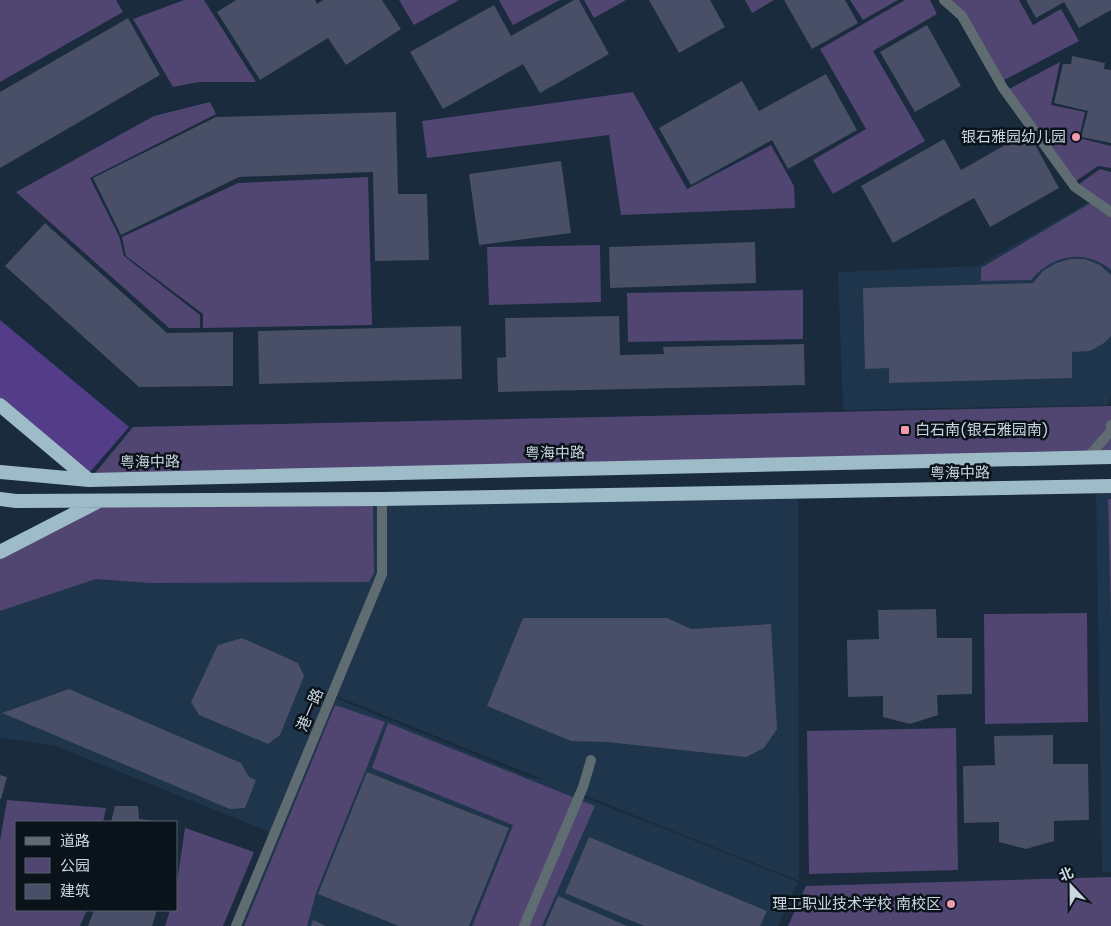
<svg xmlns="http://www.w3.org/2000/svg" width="1111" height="926" font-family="Poppins,'Noto Sans SC',sans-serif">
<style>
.built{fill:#1e354b}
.green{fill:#514572}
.forest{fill:#543d88}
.building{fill:#484f66}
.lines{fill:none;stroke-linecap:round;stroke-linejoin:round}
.service{stroke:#5f6c71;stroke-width:10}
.tertiary{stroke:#5f6c71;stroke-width:10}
.trunk{stroke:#9ebcc8;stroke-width:14}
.poi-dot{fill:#f29aad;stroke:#0b131a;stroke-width:2}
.labels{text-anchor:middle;stroke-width:5;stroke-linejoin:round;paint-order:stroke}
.poi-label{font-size:15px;fill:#cad6e1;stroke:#0b131a;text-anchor:end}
.street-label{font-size:15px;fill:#cad6e1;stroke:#0b131a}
</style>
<rect width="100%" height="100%" fill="#192b3c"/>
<path class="built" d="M1092,200L1111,213V397L1108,405L843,410L838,272L978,266Z
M1096,488H1111V872H1102Z
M798,494L799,881L579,793L522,926H238L333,697L529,777L545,780L334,695L385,573L384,501Z
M379,501V573L272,833L53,745L0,738V556Z
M581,796L798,882L778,926H525Z"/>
<path class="green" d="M0,0H116L123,12L0,82Z
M184,0H204L256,82H199L173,87L133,19Z
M399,0H459L414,25Z
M499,0H560L513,25Z
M584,0H626L594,18Z
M745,0H774L752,13Z
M850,0H898L863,20Z
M905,0H930L937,14L873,51L925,141L833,194L813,160L866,129L820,49Z
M951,0H1019L1033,25L1061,9L1079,41L1002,81Z
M1060,62L1051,105L1085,112L1079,138L1111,146V168L1098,166L1076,181L1009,89Z
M633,92L687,189L771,145L794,186L795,208L621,215L609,135L427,158L422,121Z
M210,102L216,114L90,178L119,236L124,256L200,315V328H169L16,192L154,116Z
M1100,169L1111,172V207L1078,185Z
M368,177L372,325L203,328V314L126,256L122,237L238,183Z
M1092,202L1111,215V270C1085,248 1052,255 1031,280L981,281V268Z
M600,245L601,302L489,305L487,247Z
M803,290V339L628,342L627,293Z
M1111,406V458L91,478L133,427Z
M1108,499H1111V617Z
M373,505L374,573L369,582L151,583L96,579L0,611V559L101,506Z
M1087,613L1088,722L985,724L984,614Z
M335,705L385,722L316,893L307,926H244Z
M388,723L595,806L542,926H472L513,825L372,768Z
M956,728L958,870L809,874L807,731Z
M7,800L106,808L103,822H16V910H87L80,926H0V841Z
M185,828L254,852L223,926H165L170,910H176V889Z
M1111,877V926H788L806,886Z"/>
<path class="forest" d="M0,320L129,427L90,472L41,439L0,405Z"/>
<path class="building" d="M236,0H315L317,4L323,0H382L401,29L346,65L328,38L260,80L217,12Z
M574,0H579L609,54L540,93L523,64L443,109L410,52L494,5L511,36Z
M649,0H710L725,27L679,53Z
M784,0H845L858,23L812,49Z
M1026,0H1111V10L1079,28L1064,2L1036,18Z
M128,18L160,75L0,168V92Z
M927,25L961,86L915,112L880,52Z
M1072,56L1105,63L1104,69L1111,70V143L1081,137L1088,111L1054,103L1063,64H1071Z
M826,74L857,130L788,169L772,140L691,185L659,128L742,81L759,111Z
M396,112L398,194H427L429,260L375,261L373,172L239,177L121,235L93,178L216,117Z
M1028,132L1059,188L990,227L974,198L893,243L861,186L944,139L961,170Z
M561,161L571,233L479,245L469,174Z
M45,223L167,333L233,332V386L139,387L5,266Z
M755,242L756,283L610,288L609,247Z
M1070,259H1085L1100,265L1111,275V336L1104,343L1090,351L1072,352V378L889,383V368L865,369L863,288L1033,283L1043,271L1056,263Z
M619,316L620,355L664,354L663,347L804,344L805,385L498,392L497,358L506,357L505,318Z
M461,326L462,379L259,384L258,331Z
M936,609L937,638H972V694L937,695L938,715L910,724L883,717V696L848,697L847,640L879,639L878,610Z
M523,618H667L691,629L771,624L777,729L764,748L746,757L607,742L571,741L487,706Z
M242,638L298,663L304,676L280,735L268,744L199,715L191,702L218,645Z
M69,689L241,763L249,777L256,780L245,808L230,809L2,713Z
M1053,735V764H1088L1089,820L1054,821V841L1026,849L999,842V822L964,823L963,766L995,765L994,736Z
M367,772L509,828L469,926H399L318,894Z
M0,775L7,777L1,799H0Z
M115,806H138L139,819L169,822H111Z
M589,837L767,911L760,926H644L565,893Z
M558,896L627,926H545Z
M94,910H157L152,926H88Z
M313,920L326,926H311Z"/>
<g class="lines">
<path class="service" d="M944,0L962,16L1003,88L1075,187L1111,212
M1088,457L1111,431V425
M524,926L583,787L591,760"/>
<path class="tertiary" d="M236,926L382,574V499"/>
<path class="trunk" d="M0,405L89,480
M0,472L89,480L1111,457
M0,499L16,501L382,499L1111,486
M0,552L97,502"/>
</g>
<g class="poi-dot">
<circle cx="1076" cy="137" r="5"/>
<rect x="900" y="425" width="10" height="10" rx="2.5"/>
<circle cx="951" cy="904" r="5"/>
</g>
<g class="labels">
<g class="poi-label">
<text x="1066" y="142">银石雅园幼儿园</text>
<text x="915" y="435" text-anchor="start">白石南(银石雅园南)</text>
<text x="941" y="909">理工职业技术学校 南校区</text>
</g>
<g class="street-label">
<text transform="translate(555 453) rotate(-1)" y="5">粤海中路</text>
<text transform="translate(150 462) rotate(-1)" y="5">粤海中路</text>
<text transform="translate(960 473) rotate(-1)" y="5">粤海中路</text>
<text transform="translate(310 710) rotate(-67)" y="5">港一路</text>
</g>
</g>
<rect x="15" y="821" width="162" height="90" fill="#0b131a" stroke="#57616a"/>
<rect x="25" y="837" width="25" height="8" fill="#5f6c71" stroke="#57616a"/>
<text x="60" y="846" font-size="15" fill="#cad6e1">道路</text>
<rect x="25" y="858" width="25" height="15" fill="#514572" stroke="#57616a"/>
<text x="60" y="871" font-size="15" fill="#cad6e1">公园</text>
<rect x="25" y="884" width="25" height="15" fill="#484f66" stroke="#57616a"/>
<text x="60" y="896" font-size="15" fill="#cad6e1">建筑</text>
<g transform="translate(1071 886) rotate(338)" stroke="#0b131a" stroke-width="4" paint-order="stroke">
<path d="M0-4L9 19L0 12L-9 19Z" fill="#cad6e1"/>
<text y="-8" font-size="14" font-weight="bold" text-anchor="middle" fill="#cad6e1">北</text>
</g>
</svg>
